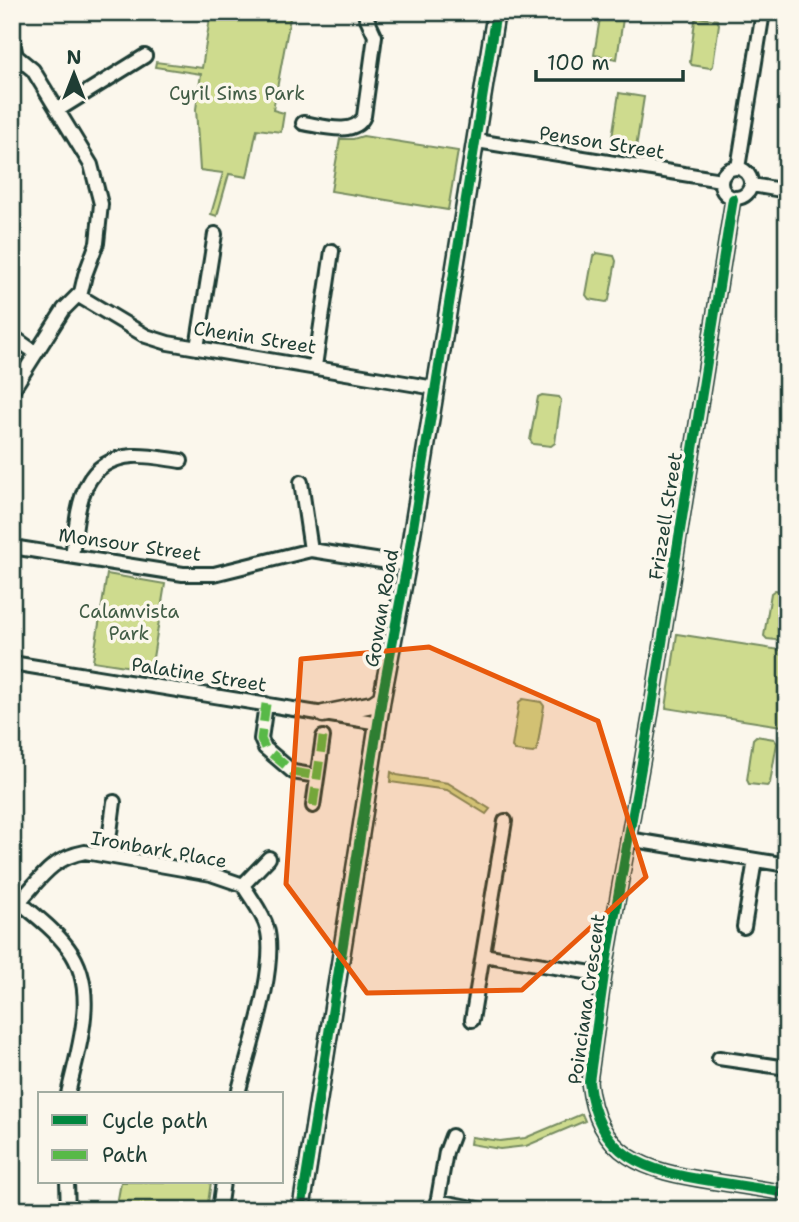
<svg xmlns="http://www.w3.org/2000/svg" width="799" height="1222" font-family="'Shantell Sans',sans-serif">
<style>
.green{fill:#cedb8e;stroke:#768c61;stroke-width:2}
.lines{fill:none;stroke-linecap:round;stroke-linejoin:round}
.minor-casing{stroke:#1f3d34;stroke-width:18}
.major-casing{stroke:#1f3d34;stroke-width:21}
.minor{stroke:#fbf7ec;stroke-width:12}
.major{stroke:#fbf7ec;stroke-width:16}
.quiet{stroke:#58b947;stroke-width:9;stroke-dasharray:18 9;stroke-linecap:butt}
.cycleway-casing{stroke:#fbf7ec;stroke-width:15}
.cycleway{stroke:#00873e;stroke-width:10}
.marked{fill:#e8590c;fill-opacity:0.2;stroke:#e8590c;stroke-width:5;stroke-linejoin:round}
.labels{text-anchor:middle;stroke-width:7;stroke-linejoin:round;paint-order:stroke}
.park-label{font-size:19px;fill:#425d46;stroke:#fbf7ec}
.street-label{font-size:19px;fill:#1f3d34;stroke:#fbf7ec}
</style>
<rect width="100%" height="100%" fill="#fbf7ec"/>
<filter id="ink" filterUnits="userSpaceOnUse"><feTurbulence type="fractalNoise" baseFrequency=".0143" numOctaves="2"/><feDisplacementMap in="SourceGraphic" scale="14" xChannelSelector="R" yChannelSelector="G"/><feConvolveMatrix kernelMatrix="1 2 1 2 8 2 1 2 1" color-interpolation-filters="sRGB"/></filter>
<g filter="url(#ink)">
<path class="green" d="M211,12H276L290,18L273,110L284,113L281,132L257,129L247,177L229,174L217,216L211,214L223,173L200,170L196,109L201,74L155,67L156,62L202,68Z
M601,12H624L617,59L594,55Z
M698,17L717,20L719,24L713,66L710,68L692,65L690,62L695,20Z
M619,93L644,97L636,148L611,144Z
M363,136L458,151L448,210L331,191L340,139H353Z
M597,253L614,256L616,261L609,300L606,302L589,299L586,295L593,256Z
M542,395L559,397L561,400L555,443L551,446L533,444L530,440L538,397Z
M107,574L165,584L151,670L93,661Z
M775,590L787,592L785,641L767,639L764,636L771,593Z
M677,634L787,651V696L782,726L666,708Z
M523,699L541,702L544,706L537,750L533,753L516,751L512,747L519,702Z
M756,736L774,739L777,743L770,783L767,786L749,784L747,780L753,739Z
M391,772L397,775L448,783L490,809L486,814L447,790L390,782Z
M582,1114L585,1121L526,1146L500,1149L470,1144L471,1137L500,1141L525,1138Z
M121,1182H211L207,1210H116Z"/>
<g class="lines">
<g class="minor-casing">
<path id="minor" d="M12,38L16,56L33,70L91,165L101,204L97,243L85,275L81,292L64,309L12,391
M58,110L145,56
M303,123C322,126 355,137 364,116L375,36L364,12
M477,141L721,180
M721 183a15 15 0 1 1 30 0a15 15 0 1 1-30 0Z
M738,168L763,12
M752,185L787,191
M733,199L651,712L604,975L589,1082C597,1158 646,1171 711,1181C736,1185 762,1189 787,1193
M79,296L146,336L168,343L435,388
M12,336L36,353
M197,348L215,234
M315,366L332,251
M301,482L311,550
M12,547L183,574H214L311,550L407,565
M72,556C78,514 77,460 133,456C148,455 166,459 181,461
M12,663L379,723
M266,704L261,739L265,748L293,772L317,776
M313,806L323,737
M628,839L787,865
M107,855L114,802
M243,885L269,858
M12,896C31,912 53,928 68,948C100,990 78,1048 68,1094
M19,902C41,878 52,858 85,852L211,874L243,885C251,899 263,913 267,928C278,967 248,1053 238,1094
M744,927L755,860
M483,955L604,975
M472,1020L505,821
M719,1058L787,1068
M67,1182L68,1210
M437,1201L483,1210
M219,1210L223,1182
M436,1210L446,1152L452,1136"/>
</g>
<g class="major-casing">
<path id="major" d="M323,714L373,704L382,698
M301,1210L382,698L407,565L496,12"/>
</g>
<use href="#minor" class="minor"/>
<use href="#major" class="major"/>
<path class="quiet" d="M266,704L261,739L265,748L293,772L317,776
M313,806L323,737"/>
<g class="cycleway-casing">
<path id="cycleway" d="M733,199L651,712L604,975L589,1082C597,1158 646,1171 711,1181C736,1185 762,1189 787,1193
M301,1210L382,698L407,565L496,12"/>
</g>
<use href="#cycleway" class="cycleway"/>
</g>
</g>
<path class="marked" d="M429,647L598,721L646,877L522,990L367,993L286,884L301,659Z"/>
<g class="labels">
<g class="park-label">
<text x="237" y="100">Cyril Sims Park</text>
<text x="129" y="618">Calamvista<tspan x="129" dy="22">Park</tspan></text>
</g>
<g class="street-label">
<text transform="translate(602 142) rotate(9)" y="7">Penson Street</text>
<text transform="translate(255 337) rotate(9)" y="7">Chenin Street</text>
<text transform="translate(665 516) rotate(-81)" y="7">Frizzell Street</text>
<text transform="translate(130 544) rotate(8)" y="7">Monsour Street</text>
<text transform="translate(381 608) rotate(-80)" y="7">Gowan Road</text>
<text transform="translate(199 674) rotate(9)" y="7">Palatine Street</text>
<text transform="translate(159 849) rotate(10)" y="7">Ironbark Place</text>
<text transform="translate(586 999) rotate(-82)" y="7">Poinciana Crescent</text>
</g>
</g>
<rect width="799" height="1222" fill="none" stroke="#fbf7ec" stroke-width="42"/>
<rect x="21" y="21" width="757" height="1180" fill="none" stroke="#1f3d34" stroke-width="2.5" filter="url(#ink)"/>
<rect x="38" y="1092" width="245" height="91" fill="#fbf7ec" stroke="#a3ada2" stroke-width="2"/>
<rect x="52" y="1115" width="35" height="10" fill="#00873e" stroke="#a3ada2" stroke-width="2"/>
<text x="102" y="1128" font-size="21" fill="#1f3d34">Cycle path</text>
<rect x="52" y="1150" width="35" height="10" fill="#58b947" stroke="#a3ada2" stroke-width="2"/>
<text x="102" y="1162" font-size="21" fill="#1f3d34">Path</text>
<g transform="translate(74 74)" stroke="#fbf7ec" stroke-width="5" paint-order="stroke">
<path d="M0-5L12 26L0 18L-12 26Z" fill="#1f3d34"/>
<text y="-10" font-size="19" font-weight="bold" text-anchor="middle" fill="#1f3d34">N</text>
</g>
<path d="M536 70v10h147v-10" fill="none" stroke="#1f3d34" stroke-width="3.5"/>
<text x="547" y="70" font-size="21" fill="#1f3d34" stroke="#fbf7ec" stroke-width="5" paint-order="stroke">100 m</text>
</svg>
